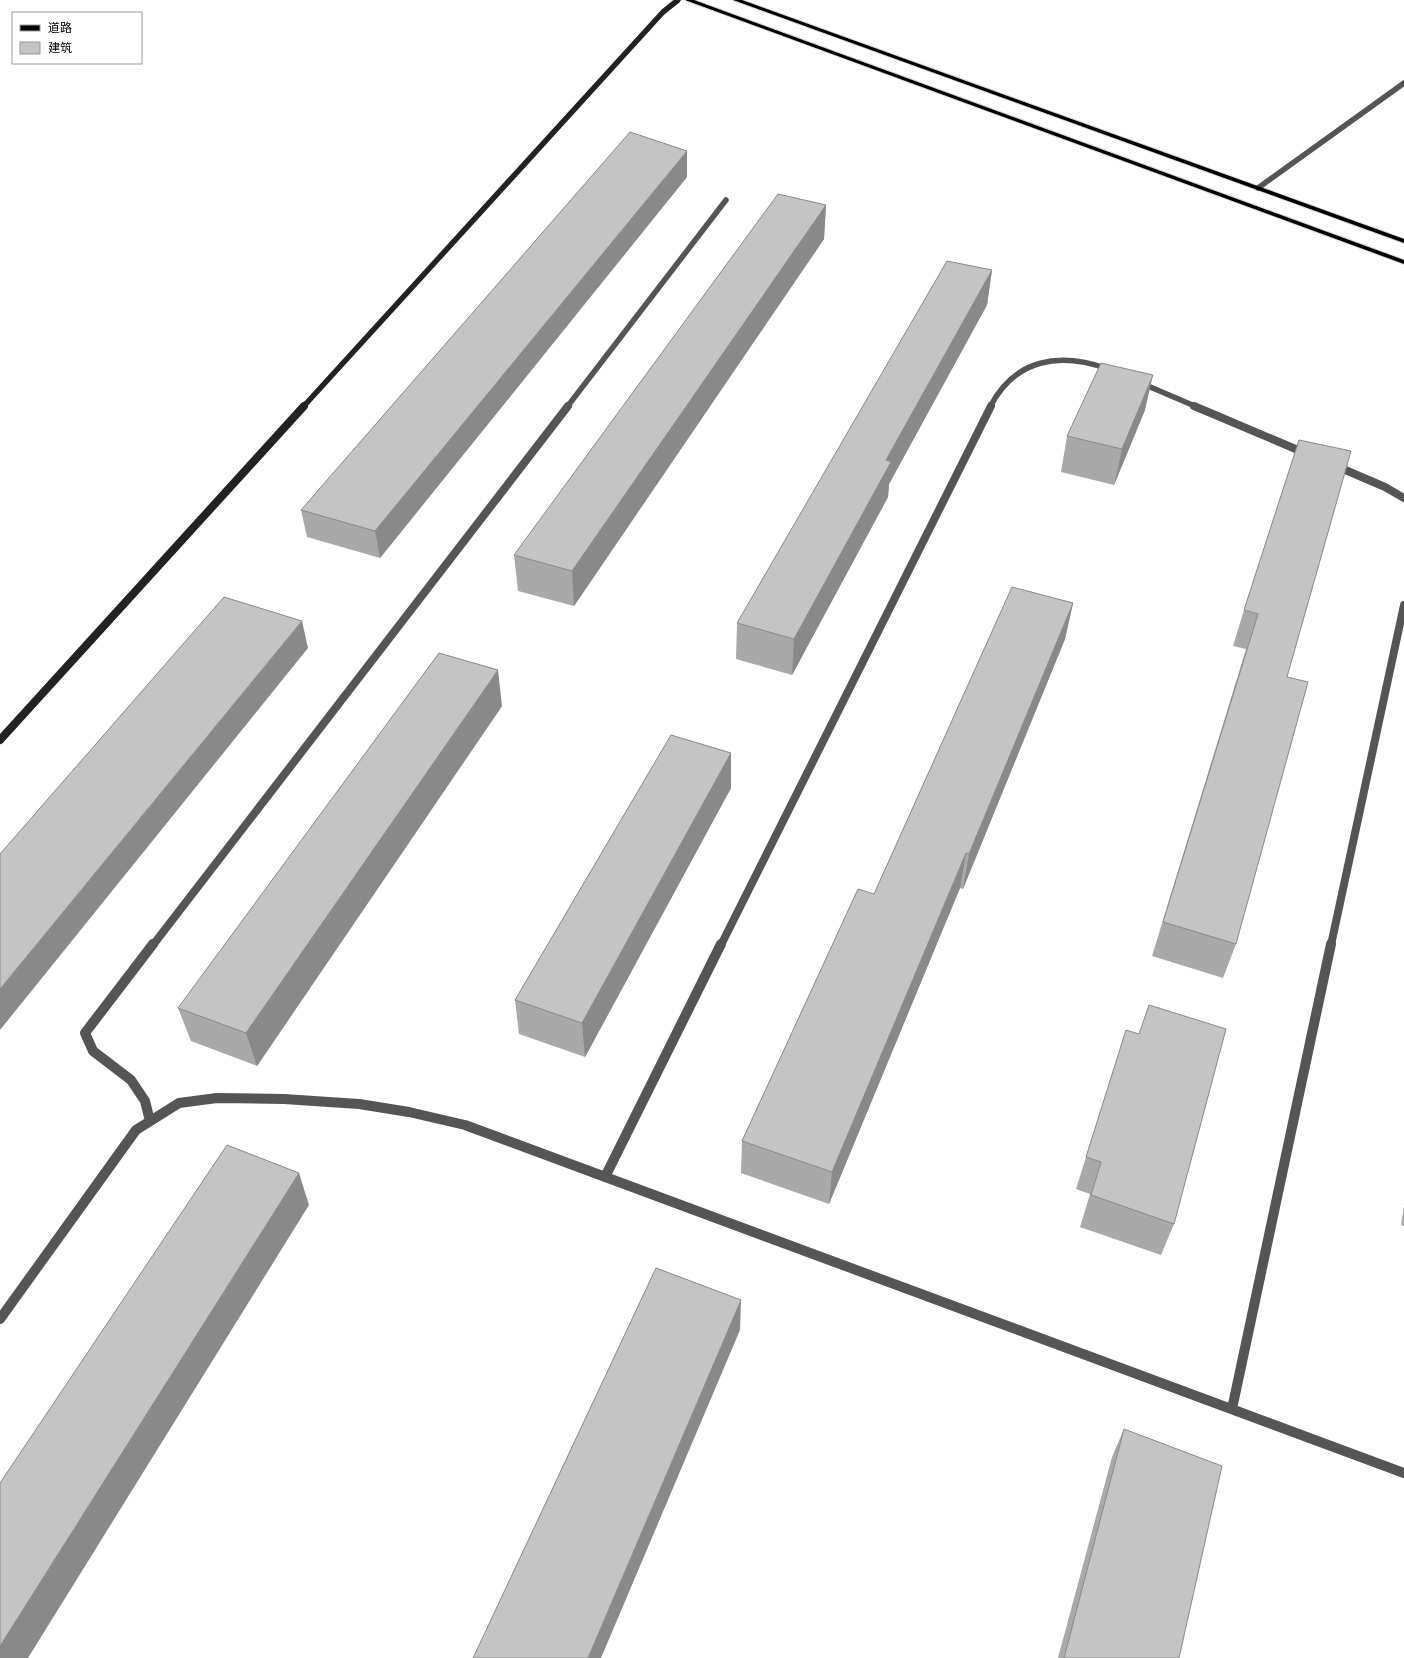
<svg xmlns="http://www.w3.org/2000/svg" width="1404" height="1658" font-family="'Space Grotesk','Noto Sans SC',sans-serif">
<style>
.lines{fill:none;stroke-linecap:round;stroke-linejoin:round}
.primary-casing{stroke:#dbdbdb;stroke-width:2}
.lane-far2{stroke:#555;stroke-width:5.5}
.lane-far1{stroke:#555;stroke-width:8}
.lane{stroke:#555;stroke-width:10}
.street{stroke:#555;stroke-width:5.5}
.secondary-far1{stroke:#222;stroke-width:5.5}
.secondary{stroke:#222;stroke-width:8}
.primary{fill:#000;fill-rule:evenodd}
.wall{fill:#a9a9a9}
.shaded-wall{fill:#898989}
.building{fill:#c4c4c4;stroke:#898989}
</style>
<rect width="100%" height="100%" fill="#fff"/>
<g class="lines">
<g class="primary-casing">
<path id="primary" d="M685,0H694L1404,260V264Z
M733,0H742L1404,239V243Z"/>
</g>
<path class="lane-far2" d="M1141,383L1197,407
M567,407L726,200
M990,407C1015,358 1060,352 1108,369"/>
<path class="lane-far1" d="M1194,406L1305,453
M1336,466L1385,487L1404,498
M153,945L568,406
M721,945L991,406
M1331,945L1404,605"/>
<path class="lane" d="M150,1121L145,1101L131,1080L93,1051L85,1033L153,944
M605,1177L721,944
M0,1319L136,1130L179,1103L217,1098L284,1099L359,1104L409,1112L465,1125L1404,1473
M1232,1409L1331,944"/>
<path class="street" d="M1258,188L1404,83"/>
<path class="secondary-far1" d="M303,407L663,12L678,0"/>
<path class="secondary" d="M0,740L304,406"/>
<use href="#primary" class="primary"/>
</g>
<path class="wall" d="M687,177L380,558L307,537L301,510Z
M826,205L824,239L574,606L518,591L514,555Z
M992,270L987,305L889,484L888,497L792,675L736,659L737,623Z
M1145,410L1114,485L1061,472L1067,436Z
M1299,440L1287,677L1236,944L1223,978L1152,956L1246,649L1233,646L1244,610Z
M1073,603L1065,639L963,889L960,888L829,1204L741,1173L742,1141L874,894Z
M502,706L257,1066L191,1041L178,1008Z
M731,753V788L585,1057L519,1034L515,1000Z
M1126,1030L1174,1224L1161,1255L1080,1227L1090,1194L1076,1189Z
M1404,1206V1226L1401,1225Z
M1124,1429L1179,1658H1058L1112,1457Z"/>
<path class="shaded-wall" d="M687,151V177L380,558L375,531Z
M826,205L824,239L574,606L572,571Z
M992,270L987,305L889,484L888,497L792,675L794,639L886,460Z
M1153,375L1145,410L1114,485L1122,449Z
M1073,603L1065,639L963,889L969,854Z
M302,621L308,648L0,1030V989Z
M498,670L502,706L257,1066L246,1033Z
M731,753V788L585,1057L582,1023Z
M966,853L960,888L829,1204L832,1172Z
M299,1173L309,1205L28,1658H0V1646Z
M741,1300L740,1330L601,1658H588Z"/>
<path class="building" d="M630,132L687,151L375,531L301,510Z
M778,194L826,205L572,571L514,555Z
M947,261L992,270L886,460L891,462L794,639L737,623Z
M1101,363L1153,375L1122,449L1067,436Z
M1299,440L1351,451L1287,677L1308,682L1236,944L1163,922L1258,614L1244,610Z
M1012,587L1073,603L969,854L966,853L832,1172L742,1141L858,889L874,894Z
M224,597L302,621L0,989V854Z
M439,653L498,670L246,1033L178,1008Z
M671,735L731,753L582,1023L515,1000Z
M1149,1005L1226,1029L1174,1224L1091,1195L1101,1162L1086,1157L1126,1030L1139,1034Z
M227,1145L299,1173L0,1646V1483Z
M656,1268L741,1300L588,1658H473Z
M1124,1429L1222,1466L1179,1658H1064Z"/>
<rect x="12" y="12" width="130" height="52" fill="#ffffff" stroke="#999999"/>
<rect x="20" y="25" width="20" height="6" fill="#000000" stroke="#999999"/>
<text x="48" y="32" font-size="12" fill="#000000">道路</text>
<rect x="20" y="42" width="20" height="12" fill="#c4c4c4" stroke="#999999"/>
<text x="48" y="52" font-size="12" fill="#000000">建筑</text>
</svg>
